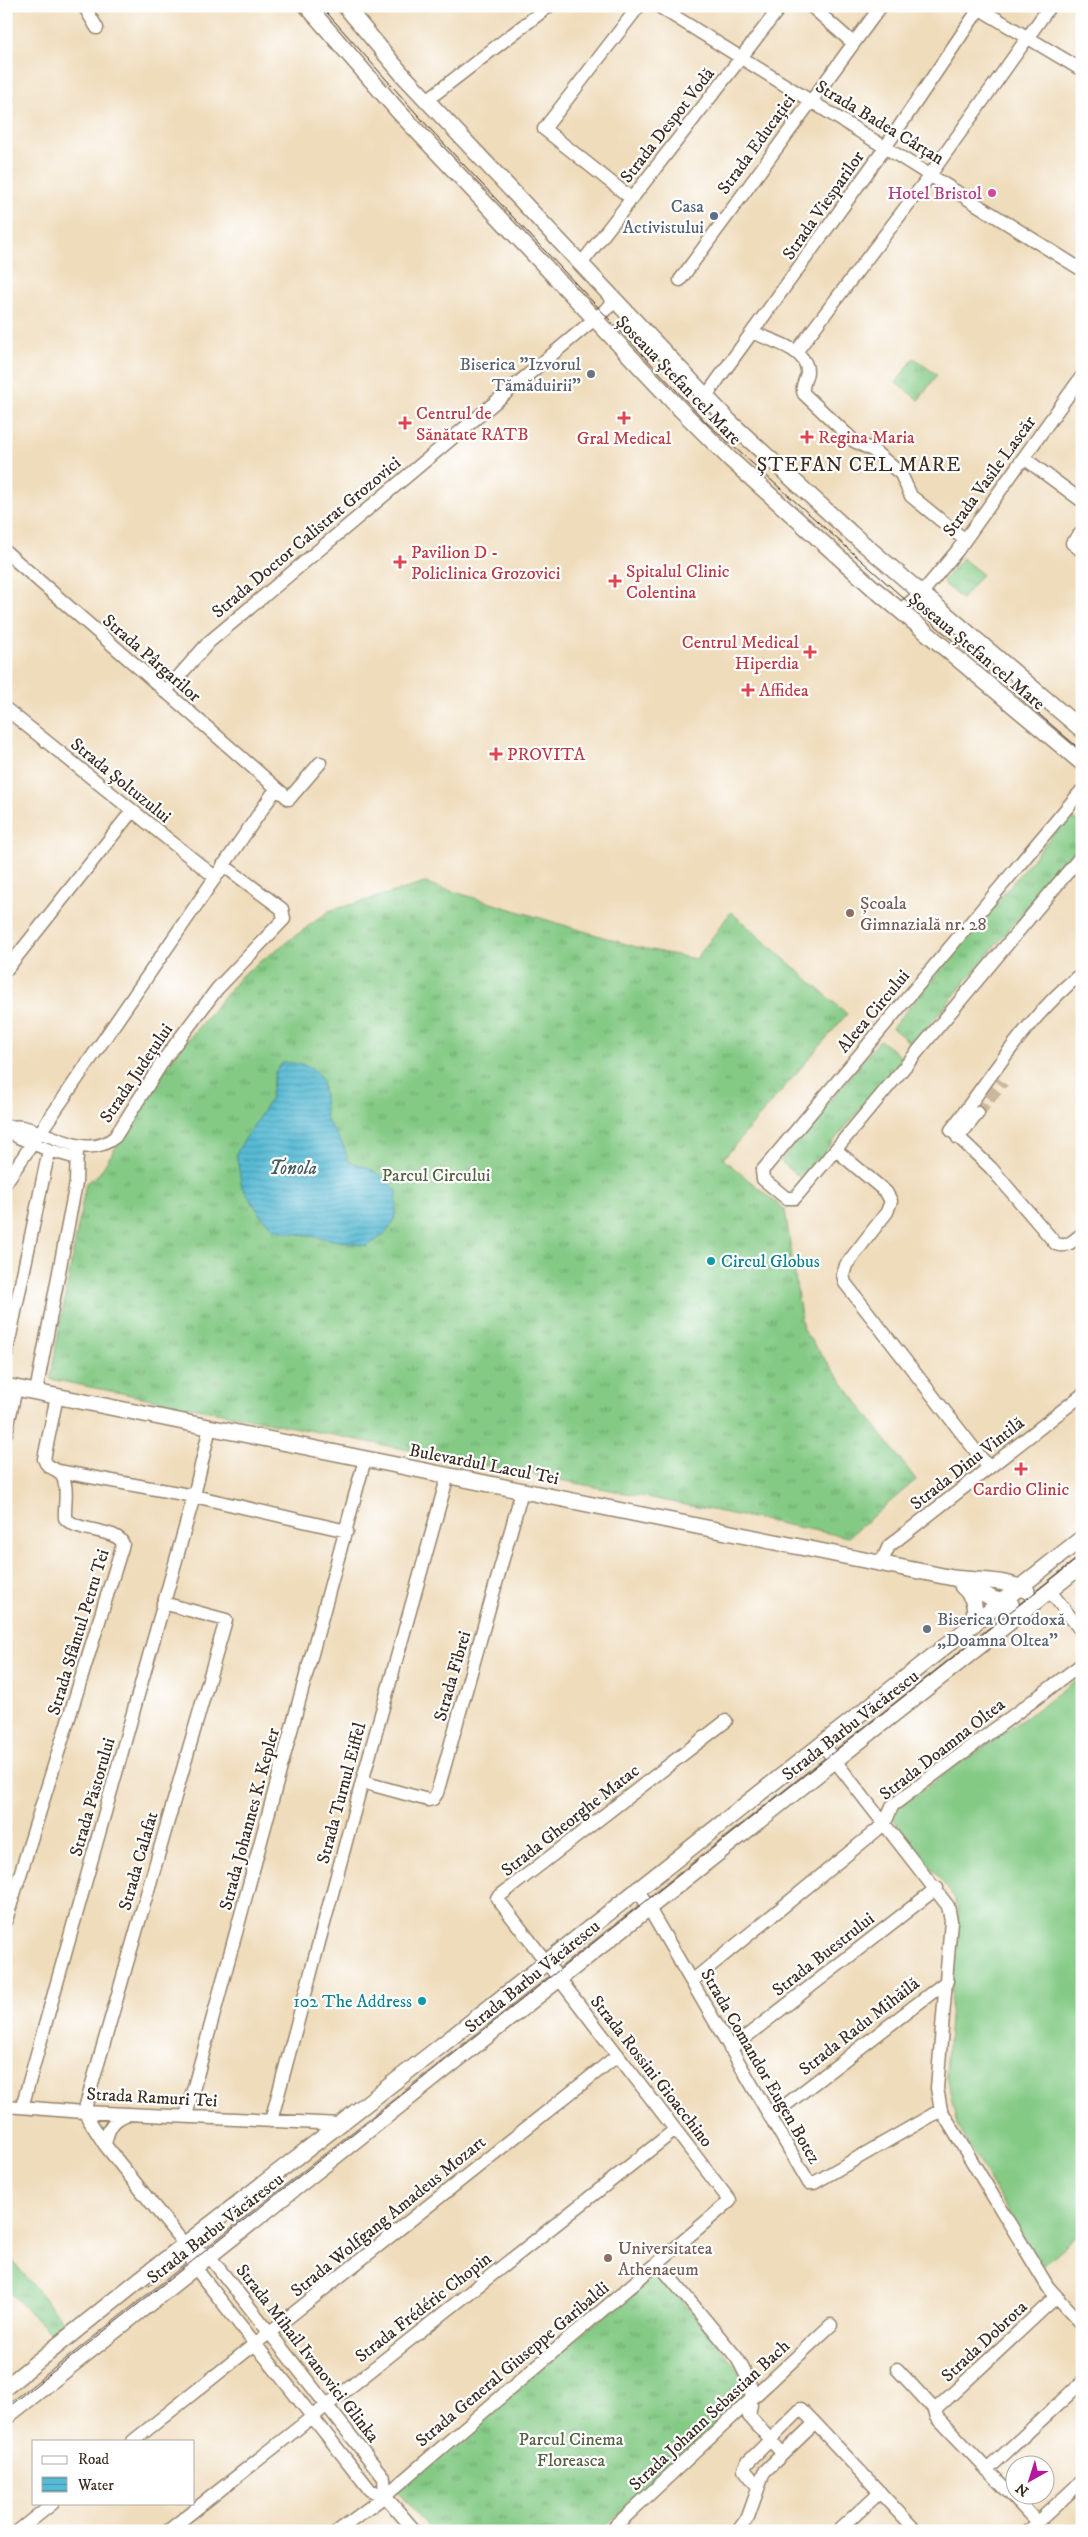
<svg xmlns="http://www.w3.org/2000/svg" width="1088" height="2537" font-family="'IM FELL DW Pica',serif">
<style>
.grass{fill:url(#grass-tufts);stroke:#607a52}
.pitch{fill:#84ca85;stroke:#607a52}
.water{fill:url(#water-rules);stroke:#49727a}
.lines{fill:none;stroke-linecap:round;stroke-linejoin:round}
.minor-tunnel{stroke:#cbb89c;stroke-width:12;stroke-dasharray:12 6;stroke-linecap:butt}
.minor-casing{stroke:#95836c;stroke-width:15}
.major-casing{stroke:#95836c;stroke-width:18}
.minor{stroke:#fff;stroke-width:12}
.major{stroke:#fff;stroke-width:15}
.tram{stroke:#3b2a1e;stroke-width:1}
.hotel-dot{fill:#d1479c;stroke:#fff;stroke-width:2}
.service-dot{fill:#5c6f8a;stroke:#fff;stroke-width:2}
.worship-dot{fill:#6b7280;stroke:#fff;stroke-width:2}
.health-dot{fill:#e0444e;stroke:#fff;stroke-width:2}
.education-dot{fill:#8d6e63;stroke:#fff;stroke-width:2}
.culture-dot{fill:#0f9aa8;stroke:#fff;stroke-width:2}
.labels{text-anchor:middle;stroke-width:4.5;stroke-linejoin:round;paint-order:stroke}
.street-label{font-size:18px;fill:#3b2a1e;stroke:#fff}
.hotel-label{font-size:18px;fill:#b23c85;stroke:#fff;text-anchor:end}
.service-label{font-size:18px;fill:#4e5e75;stroke:#fff;text-anchor:end}
.worship-label{font-size:18px;fill:#5b616d;stroke:#fff;text-anchor:end}
.health-label{font-size:18px;fill:#be3a42;stroke:#fff;text-anchor:start}
.education-label{font-size:18px;fill:#785e54;stroke:#fff;text-anchor:start}
.park-label{font-size:18px;fill:#556242;stroke:#fff}
.culture-label{font-size:18px;fill:#0d838f;stroke:#fff;text-anchor:start}
.water-label{font-size:19px;font-style:italic;fill:#455d5e;stroke:#fff}
.quarter-label{font-size:20px;letter-spacing:1px;fill:#3b2a1e;stroke:#fff}
</style>
<defs>
<pattern id="grass-tufts" width="24" height="20" patternUnits="userSpaceOnUse" patternTransform="scale(1.25)"><rect width="24" height="20" fill="#84ca85"/><path d="M3 7l-1-3M5 7V3M7 7l1-3M15 17l-1-3M17 17v-4M19 17l1-3" fill="none" stroke="#6da46c"/></pattern>
<pattern id="water-rules" width="6" height="5" patternUnits="userSpaceOnUse" patternTransform="scale(1.25)"><rect width="6" height="5" fill="#57bbd5"/><path d="M0 2.5h6" fill="none" stroke="#4998ac"/></pattern>
</defs>
<rect width="100%" height="100%" fill="#fff"/>
<filter id="ink" filterUnits="userSpaceOnUse"><feTurbulence type="fractalNoise" baseFrequency=".02" numOctaves="2"/><feDisplacementMap in="SourceGraphic" scale="10" xChannelSelector="R" yChannelSelector="G"/><feConvolveMatrix kernelMatrix="1 2 1 2 8 2 1 2 1" color-interpolation-filters="sRGB"/></filter>
<filter id="wash" filterUnits="userSpaceOnUse"><feTurbulence type="fractalNoise" baseFrequency=".0096" numOctaves="4" result="noise"/><feDisplacementMap in="SourceGraphic" scale="20" xChannelSelector="R" yChannelSelector="G"/><feGaussianBlur stdDeviation="1.12" result="paint"/><feColorMatrix in="noise" values="0 0 0 0 0 0 0 0 0 0 0 0 0 0 0 0 0 1.4 0 .05"/><feComposite in="paint" operator="in"/></filter>
<g filter="url(#wash)">
<rect width="100%" height="100%" fill="#efdcbb"/>
<path class="grass" d="M914,358L937,375L919,400L896,383Z
M962,558L982,574L962,599L942,583Z
M1069,815L1082,825V841L913,1045L892,1028Z
M425,883L636,947L696,959L731,912L847,1014L723,1159L785,1210L803,1330L916,1480L848,1537L50,1379L86,1183L99,1174L172,1059L242,975L329,911Z
M880,1040L903,1058L802,1179L780,1161Z
M6,2253L64,2322L50,2333L6,2288Z
M657,2271L739,2370L748,2395L601,2531H431L396,2490Z"/>
<path class="pitch" d="M1082,1675V2232L1041,2267L957,2125L946,2072L958,1908L954,1897L892,1817L895,1809L1039,1708Z"/>
<path class="water" d="M283,1062L301,1064L316,1071L322,1080L326,1119L344,1146L348,1161C369,1167 382,1174 397,1191C397,1222 394,1230 367,1246L276,1230L262,1217L242,1187L236,1153L270,1100L275,1072Z"/>
</g>
<g filter="url(#ink)">
<g class="lines">
<path class="minor-tunnel" d="M978,1113L1003,1082"/>
<g class="minor-casing">
<path id="minor" d="M84,6L97,28
M658,6L1082,270
M811,6L853,43
M980,9L1082,70
M6,97L7,99
M427,100L549,6
M632,199L544,129L639,6
M581,264L781,6
M680,280L881,6
M754,333C770,340 807,349 807,371C807,379 800,386 804,394L854,441L874,451L901,474L911,496L965,540
M796,352L925,182L1050,6
M706,396L880,155L981,6
M1024,458L1082,501
M1082,532L1072,543L1082,551
M6,552L289,799L320,763
M899,611L921,594L957,551L1082,376
M165,692L209,642L616,301
M6,709L215,877
M1082,790L762,1171L763,1179L786,1198H795L1082,855
M6,970L132,811
M1082,973C1029,1015 991,1077 951,1130L991,1168L1056,1244C1067,1248 1073,1241 1082,1234
M6,1127C11,1127 17,1126 22,1127C53,1133 86,1161 115,1137L165,1058L217,989L284,919L282,909L223,865
M958,1138L978,1113
M49,1150L77,1158
M836,1150L886,1192L891,1201L887,1212L846,1265L843,1275L845,1283L989,1468
M6,1182L276,789
M6,1355L49,1150L18,1137L6,1128
M36,1392L76,1183L77,1146
M6,1433L16,1388
M58,1471L194,1496L347,1531
M881,1563L889,1546L1082,1395
M1050,1591L1082,1632
M822,1744L948,1906L951,1921L937,2088L941,2110L1048,2287L1082,2324
M362,1782L428,1800L433,1799L437,1793L522,1491
M637,1888L809,2183H814L941,2110
M6,1920L123,1544C117,1528 78,1533 65,1518C64,1505 70,1482 59,1472C53,1467 47,1468 44,1459L57,1396
M692,1981L877,1830L885,1823L892,1806L1082,1664
M730,2049L937,1888
M6,2106L84,2112L341,2124
M22,2107L194,1496L210,1427
M84,2112L226,1620L163,1603
M84,2112L105,2145L185,2245L195,2267L204,2279L370,2490L385,2496L415,2531
M186,2116L365,1459
M770,2117L947,1981
M271,2121L362,1782L448,1475
M105,2145C108,2128 112,2120 128,2114
M185,2245L209,2256L384,2478L385,2496
M658,2263L737,2358C750,2381 755,2389 749,2416L782,2453
M897,2369L935,2410L937,2417L1037,2522
M935,2410L1056,2297
M133,2441L618,2055
M987,2470L1082,2382
M758,2487L744,2469L747,2463L801,2409L815,2423
M18,2531L53,2503
M168,2531L675,2130
M338,2531L385,2496L730,2201L497,1898L726,1721
M610,2531L831,2325
M738,2531L748,2517L764,2472L815,2423L916,2531
M838,2531L880,2492
M1028,2531L1082,2481"/>
</g>
<g class="major-casing">
<path id="major" d="M307,6L399,112L680,409L730,459L872,587L1082,763
M345,6L402,74L730,422L851,533L1082,730
M6,1386L953,1578C976,1581 1008,1579 1027,1591
M964,1583L993,1599L1011,1604
M962,1586C975,1597 976,1608 974,1624
M6,2387L140,2279L433,2052L1082,1538
M6,2417L1082,1565"/>
</g>
<use href="#minor" class="minor"/>
<use href="#major" class="major"/>
<path class="tram" d="M321,6L432,131L707,423L909,603L1082,751
M149,2286L182,2260
M6,2409L1082,1555"/>
</g>
</g>
<circle class="hotel-dot" cx="992" cy="193" r="5"/>
<circle class="service-dot" cx="714" cy="216" r="5"/>
<g class="worship-dot">
<circle cx="591" cy="374" r="5"/>
<circle cx="927" cy="1629" r="5"/>
</g>
<g class="health-dot">
<path d="M621.5 410.5h5v5h5v5h-5v5h-5v-5h-5v-5h5z"/>
<path d="M402.5 415.5h5v5h5v5h-5v5h-5v-5h-5v-5h5z"/>
<path d="M804.5 429.5h5v5h5v5h-5v5h-5v-5h-5v-5h5z"/>
<path d="M397.5 554.5h5v5h5v5h-5v5h-5v-5h-5v-5h5z"/>
<path d="M612.5 573.5h5v5h5v5h-5v5h-5v-5h-5v-5h5z"/>
<path d="M807.5 644.5h5v5h5v5h-5v5h-5v-5h-5v-5h5z"/>
<path d="M745.5 682.5h5v5h5v5h-5v5h-5v-5h-5v-5h5z"/>
<path d="M493.5 746.5h5v5h5v5h-5v5h-5v-5h-5v-5h5z"/>
<path d="M1018.5 1461.5h5v5h5v5h-5v5h-5v-5h-5v-5h5z"/>
</g>
<g class="education-dot">
<circle cx="850" cy="913" r="5"/>
<circle cx="608" cy="2258" r="5"/>
</g>
<g class="culture-dot">
<circle cx="711" cy="1261" r="5"/>
<circle cx="422" cy="2001" r="5"/>
</g>
<g class="labels">
<g class="street-label">
<text transform="translate(880 122) rotate(31)" y="6">Strada Badea Cârțan</text>
<text transform="translate(667 125) rotate(-52)" y="6">Strada Despot Vodă</text>
<text transform="translate(756 144) rotate(-54)" y="6">Strada Educației</text>
<text transform="translate(823 205) rotate(-55)" y="6">Strada Viesparilor</text>
<text transform="translate(679 380) rotate(46)" y="6">Șoseaua Ștefan cel Mare</text>
<text transform="translate(989 476) rotate(-54)" y="6">Strada Vasile Lascăr</text>
<text transform="translate(306 537) rotate(-40)" y="6">Strada Doctor Calistrat Grozovici</text>
<text transform="translate(977 651) rotate(40)" y="6">Șoseaua Ștefan cel Mare</text>
<text transform="translate(152 658) rotate(41)" y="6">Strada Pârgarilor</text>
<text transform="translate(121 780) rotate(39)" y="6">Strada Șoltuzului</text>
<text transform="translate(873 1011) rotate(-50)" y="6">Aleea Circului</text>
<text transform="translate(136 1073) rotate(-56)" y="6">Strada Județului</text>
<text transform="translate(967 1463) rotate(-38)" y="6">Strada Dinu Vintilă</text>
<text transform="translate(484 1464) rotate(11)" y="6">Bulevardul Lacul Tei</text>
<text transform="translate(78 1632) rotate(-73)" y="6">Strada Sfântul Petru Tei</text>
<text transform="translate(452 1676) rotate(-74)" y="6">Strada Fibrei</text>
<text transform="translate(850 1725) rotate(-38)" y="6">Strada Barbu Văcărescu</text>
<text transform="translate(942 1749) rotate(-38)" y="6">Strada Doamna Oltea</text>
<text transform="translate(341 1793) rotate(-75)" y="6">Strada Turnul Eiffel</text>
<text transform="translate(92 1797) rotate(-74)" y="6">Strada Păstorului</text>
<text transform="translate(249 1819) rotate(-75)" y="6">Strada Johannes K. Kepler</text>
<text transform="translate(570 1820) rotate(-38)" y="6">Strada Gheorghe Matac</text>
<text transform="translate(138 1861) rotate(-74)" y="6">Strada Calafat</text>
<text transform="translate(823 1954) rotate(-38)" y="6">Strada Buestrului</text>
<text transform="translate(532 1976) rotate(-39)" y="6">Strada Barbu Văcărescu</text>
<text transform="translate(859 2026) rotate(-38)" y="6">Strada Radu Mihăilă</text>
<text transform="translate(761 2066) rotate(60)" y="6">Strada Comandor Eugen Botez</text>
<text transform="translate(652 2071) rotate(52)" y="6">Strada Rossini Gioacchino</text>
<text transform="translate(152 2097) rotate(3)" y="6">Strada Ramuri Tei</text>
<text transform="translate(388 2216) rotate(-39)" y="6">Strada Wolfgang Amadeus Mozart</text>
<text transform="translate(215 2228) rotate(-38)" y="6">Strada Barbu Văcărescu</text>
<text transform="translate(423 2307) rotate(-38)" y="6">Strada Frédéric Chopin</text>
<text transform="translate(984 2341) rotate(-43)" y="6">Strada Dobrota</text>
<text transform="translate(308 2353) rotate(52)" y="6">Strada Mihail Ivanovici Glinka</text>
<text transform="translate(512 2364) rotate(-40)" y="6">Strada General Giuseppe Garibaldi</text>
<text transform="translate(709 2415) rotate(-43)" y="6">Strada Johann Sebastian Bach</text>
</g>
<g class="hotel-label">
<text x="982" y="199">Hotel Bristol</text>
</g>
<g class="service-label">
<text x="704" y="212">Casa<tspan x="704" dy="21">Activistului</tspan></text>
</g>
<g class="worship-label">
<text x="581" y="370">Biserica "Izvorul<tspan x="581" dy="21">Tămăduirii"</tspan></text>
<text x="937" y="1625" text-anchor="start">Biserica Ortodoxă<tspan x="937" dy="21">„Doamna Oltea”</tspan></text>
</g>
<g class="health-label">
<text x="416" y="419">Centrul de<tspan x="416" dy="21">Sănătate RATB</tspan></text>
<text x="818" y="443">Regina Maria</text>
<text x="624" y="444" text-anchor="middle">Gral Medical</text>
<text x="411" y="558">Pavilion D -<tspan x="411" dy="21">Policlinica Grozovici</tspan></text>
<text x="626" y="577">Spitalul Clinic<tspan x="626" dy="21">Colentina</tspan></text>
<text x="799" y="648" text-anchor="end">Centrul Medical<tspan x="799" dy="21">Hiperdia</tspan></text>
<text x="759" y="696">Affidea</text>
<text x="507" y="760">PROVITA</text>
<text x="1021" y="1495" text-anchor="middle">Cardio Clinic</text>
</g>
<g class="education-label">
<text x="860" y="909">Școala<tspan x="860" dy="21">Gimnazială nr. 28</tspan></text>
<text x="618" y="2254">Universitatea<tspan x="618" dy="21">Athenaeum</tspan></text>
</g>
<g class="park-label">
<text x="436" y="1181">Parcul Circului</text>
<text x="571" y="2445">Parcul Cinema<tspan x="571" dy="21">Floreasca</tspan></text>
</g>
<g class="culture-label">
<text x="721" y="1267">Circul Globus</text>
<text x="412" y="2007" text-anchor="end">102 The Address</text>
</g>
<g class="water-label">
<text x="293" y="1174">Tonola</text>
</g>
<g class="quarter-label">
<text x="859" y="471">ȘTEFAN CEL MARE</text>
</g>
</g>
<rect width="1088" height="2537" fill="none" stroke="#fff" stroke-width="25"/>
<rect x="32" y="2440" width="162" height="65" fill="#ffffff" stroke="#b1aaa5"/>
<rect x="42" y="2456" width="25" height="8" fill="#ffffff" stroke="#b1aaa5"/>
<text x="78" y="2464" font-size="15" fill="#3b2a1e">Road</text>
<rect x="42" y="2477" width="25" height="15" fill="url(#water-rules)" stroke="#b1aaa5"/>
<text x="78" y="2490" font-size="15" fill="#3b2a1e">Water</text>
<g transform="translate(1030 2480) rotate(219)"><circle r="24" fill="#ffffff" stroke="#b1aaa5"/>
<path d="M0-4L9 19L0 12L-9 19Z" fill="#b5179e"/>
<text y="-8" font-size="14" font-weight="bold" text-anchor="middle" fill="#3b2a1e">N</text>
</g>
</svg>
